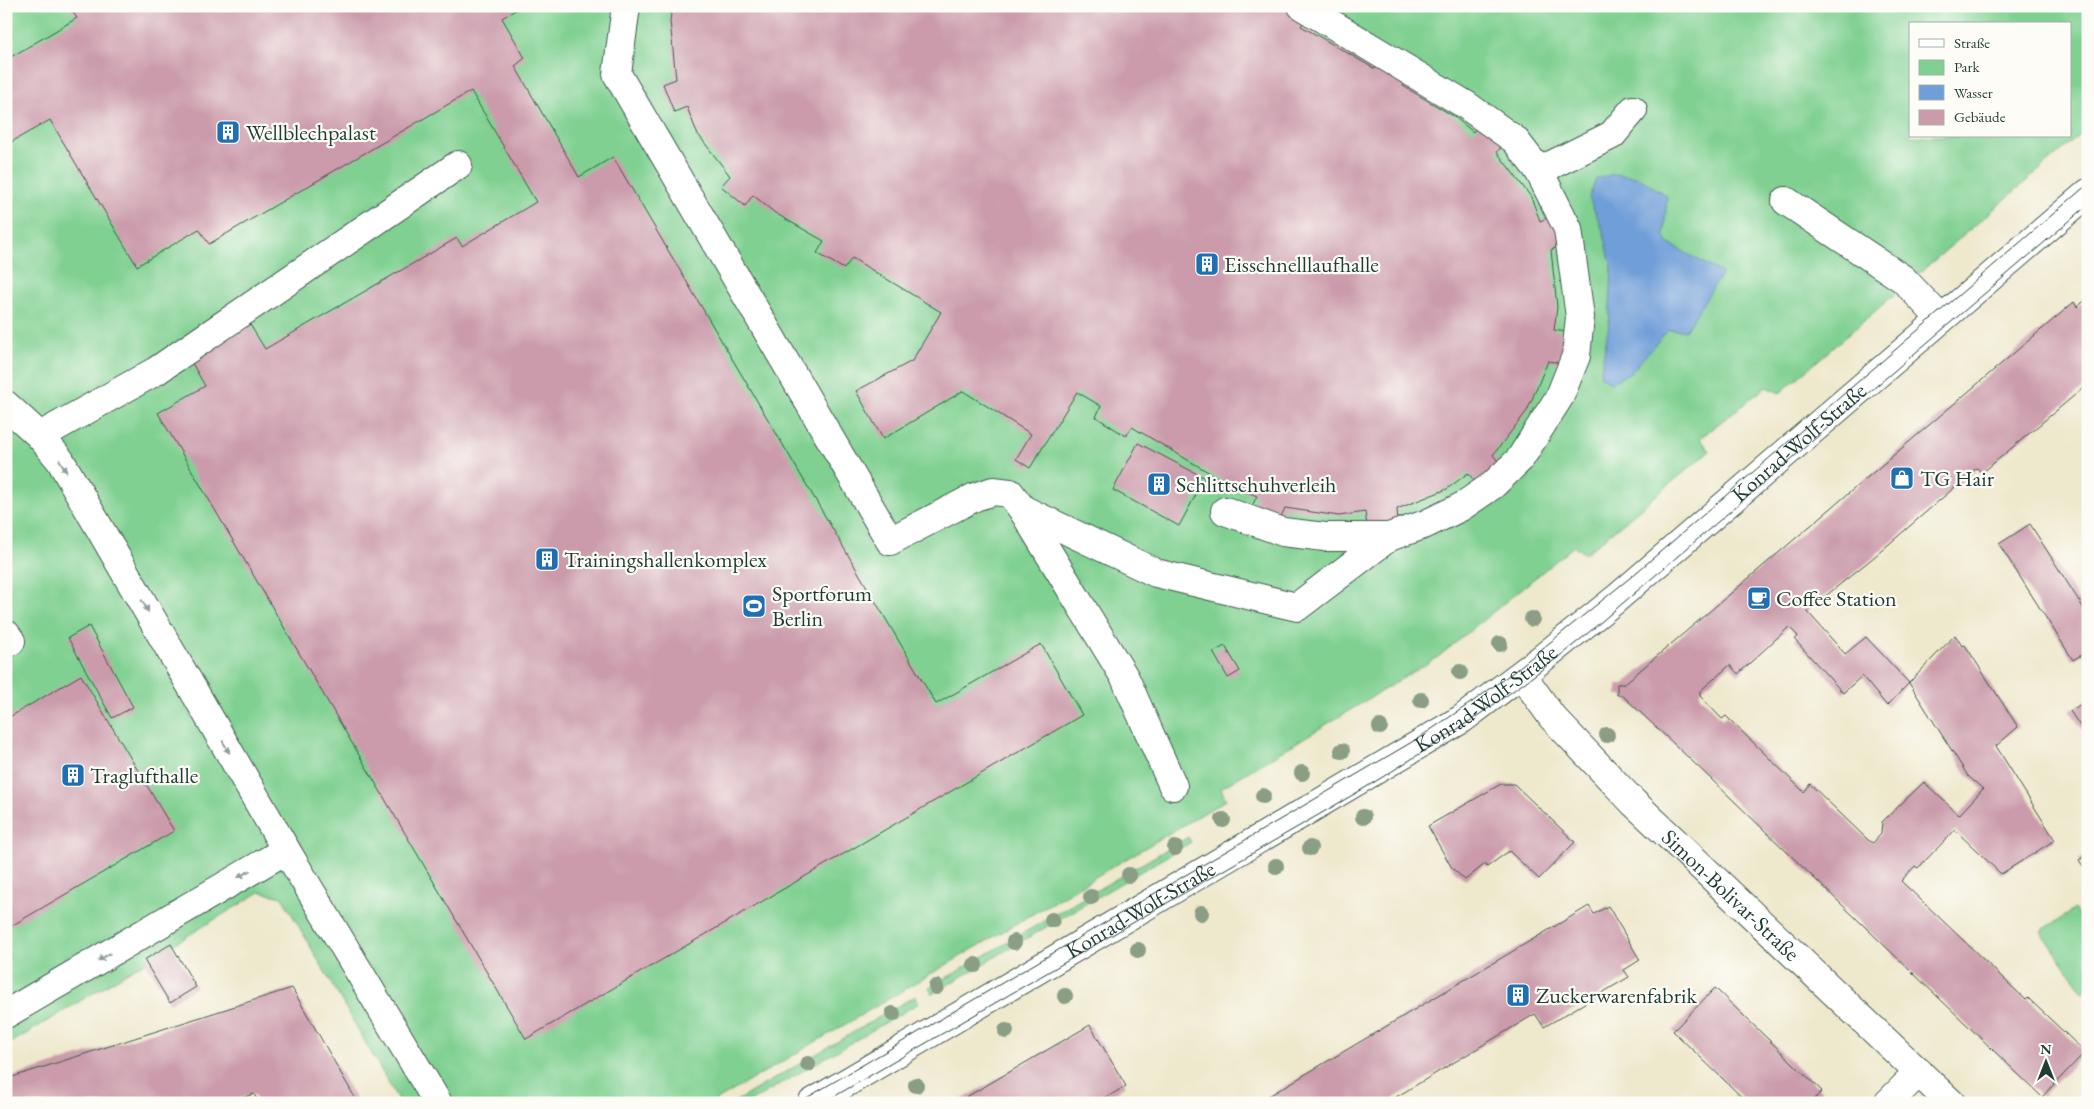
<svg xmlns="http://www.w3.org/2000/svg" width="2094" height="1109" font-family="'EB Garamond',serif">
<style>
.green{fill:#7fd091;stroke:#4f8662;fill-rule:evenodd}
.water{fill:#6f9ed8;stroke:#476e86}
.building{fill:#cb9bab}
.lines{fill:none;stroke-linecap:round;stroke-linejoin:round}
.minor-casing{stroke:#3e574b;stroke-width:30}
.major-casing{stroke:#3e574b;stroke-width:30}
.minor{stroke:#fff;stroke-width:28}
.major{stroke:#fff;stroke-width:28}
.tram{stroke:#1f3d34;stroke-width:1}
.tree{fill:#899e85}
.oneway{fill:#8f9e9a}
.labels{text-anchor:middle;stroke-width:4.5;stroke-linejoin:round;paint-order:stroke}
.poi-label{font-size:22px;fill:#1f3d34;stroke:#fdfcf7;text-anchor:start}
.street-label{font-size:22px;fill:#1f3d34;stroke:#fdfcf7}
</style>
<rect width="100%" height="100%" fill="#fdfcf7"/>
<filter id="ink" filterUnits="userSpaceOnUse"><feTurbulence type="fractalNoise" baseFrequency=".02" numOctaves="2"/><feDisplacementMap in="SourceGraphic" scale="10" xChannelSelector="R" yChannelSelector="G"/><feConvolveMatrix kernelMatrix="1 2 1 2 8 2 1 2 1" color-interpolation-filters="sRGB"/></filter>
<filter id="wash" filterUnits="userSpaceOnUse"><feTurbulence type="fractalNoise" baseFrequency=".0096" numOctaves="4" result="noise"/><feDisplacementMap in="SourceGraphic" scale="20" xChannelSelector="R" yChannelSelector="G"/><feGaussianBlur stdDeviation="1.12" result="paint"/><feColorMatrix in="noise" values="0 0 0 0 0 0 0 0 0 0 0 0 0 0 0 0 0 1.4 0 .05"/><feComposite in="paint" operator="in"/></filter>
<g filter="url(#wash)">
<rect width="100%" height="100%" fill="#eee8cc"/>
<path class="green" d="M6,6H2088V128L1780,393L1766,387L1700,438L1710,451L1585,554L1574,546L1438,657L1221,788L1226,800L712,1103H400L282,897L260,892L6,1046ZM1910,24H2070V136H1910Z
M1188,837L1191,842L932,994L929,988Z
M2075,909L2088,928V989L2084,993L2041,931Z
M915,996L919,1003L748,1103H733Z"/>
<path class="water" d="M1614,174L1638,177L1667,196L1664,234L1668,243L1722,273L1686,330H1668L1632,371L1611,383L1600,375L1609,324L1612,269L1604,233L1589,198L1596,179Z"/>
<g id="blocks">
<path class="building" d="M69,6H522L502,18L525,58L515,66L579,177L613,157L936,704L1041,644L1082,715L526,1039L158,413L205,386L189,358L249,323L265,349L457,238L462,246L536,202L471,91L209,244L199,229L137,266L50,120L6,145V60L77,18Z
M672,6H1268L1273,9L1275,6H1294L1308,14L1301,26L1375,69L1382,58L1409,75L1403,86L1455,117L1473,132L1481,122L1506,142L1497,152L1531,197L1540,221L1552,216L1564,244L1551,250L1557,307L1554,330L1566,332L1561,363L1548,361L1527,411L1493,455L1501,465L1476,483L1468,473L1447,489L1397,509L1398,523L1367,526L1365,512L1339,516L1285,508L1279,521L1251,508L1257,496L1232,486L1132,427L1126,436L1096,417L1101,406L1077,392L1030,468L1016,459L1031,434L963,391L883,439L856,391L912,361L941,312L852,258L844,269L817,253L824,241L775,213L753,195L745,206L721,186L730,176L697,133L687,107L674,112L663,84L676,79L670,21Z
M2088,298V384L1982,473L1977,468L1874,557L1807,611L1845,654L1866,637L1909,683L1887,706L1862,676L1843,693L1795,640L1798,636L1789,627L1738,674L1730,665L1700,691V696L1722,719L1726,716L1804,792L1810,784L1868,840L1873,843L1881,834L1882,822L1924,782L1959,815L1983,789L1968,776L1909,683L1955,635L1962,646L1965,645L2018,727L1996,746L2055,840L2001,874L1955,830L1918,868L1915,866L1901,881L2026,1000L2028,998L2085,1052L2042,1097L1709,777L1622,695H1617V684H1624L2074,302L2077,307Z
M1138,443L1205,478L1179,526L1113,490Z
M2030,524L2088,615V651L2073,660L1999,544Z
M89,626L133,707L112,718L68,638Z
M1225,646L1240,671L1228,678L1213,652Z
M81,675L174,831L6,929V719Z
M2088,700V738L2070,711Z
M1501,784H1514L1575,842L1539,879L1509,851L1487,867L1485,864L1465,880L1452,868L1428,826Z
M2088,854V874L2079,860Z
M1589,906L1594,914L1608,906L1640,960L1624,970L1629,977L1544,1027L1535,1014L1386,1103H1257Z
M171,944L196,987L170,1003L144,960Z
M292,988L358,1103H259L254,1094L227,1103H6V1079Z
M1715,988L1822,1091L1811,1103H1748L1673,1031Z
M1090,1025L1126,1086L1097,1103H956Z"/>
</g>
</g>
<g filter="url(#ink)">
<use href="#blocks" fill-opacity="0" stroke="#3e574b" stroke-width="1"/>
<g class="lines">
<g class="minor-casing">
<g id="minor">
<path d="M626,6L617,74L890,541L975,497L993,491L1010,493L1022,509L1125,678L1173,786"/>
<path d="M1539,171L1612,135L1633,110"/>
<path d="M1786,201L1903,279L1941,319"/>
<path d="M6,405L40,436L60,460L286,850L438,1103"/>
<path d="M40,436L156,371L458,165"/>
<path d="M1022,509L1156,573L1297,607L1389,537"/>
<path d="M1225,511L1283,532L1325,537H1389L1426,524L1461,507L1493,485L1520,459L1560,396L1576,356L1580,317L1568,229L1539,171L1515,140L1466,105L1302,6"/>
<path d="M6,634L11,641L6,644"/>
<path id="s1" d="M1522,675L1552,717L1633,802L1951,1103"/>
<path d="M6,1014L286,850"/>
<path d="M1888,1103L1919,1072"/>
</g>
</g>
<g class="major-casing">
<g id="major">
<path id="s2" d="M812,1103L1462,719L1544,657L1616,599L2088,193"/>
</g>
</g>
<use href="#minor" class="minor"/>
<use href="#major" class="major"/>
<path class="tram" d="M798,1103L1417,739L1472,702L1512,673L1631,577L2088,184
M823,1103L1363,789C1439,743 1512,695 1581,639L2088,205"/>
</g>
<g class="tree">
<circle cx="1532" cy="619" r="8"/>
<circle cx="1500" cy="644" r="8"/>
<circle cx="1460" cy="672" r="8"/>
<circle cx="1421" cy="700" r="8"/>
<circle cx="1380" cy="727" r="8"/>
<circle cx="1607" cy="735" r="8"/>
<circle cx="1342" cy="751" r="8"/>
<circle cx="1302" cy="773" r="8"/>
<circle cx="1263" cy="796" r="8"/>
<circle cx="1363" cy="817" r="8"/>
<circle cx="1223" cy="820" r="8"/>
<circle cx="1175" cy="848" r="8"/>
<circle cx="1310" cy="848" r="8"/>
<circle cx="1276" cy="866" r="8"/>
<circle cx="1129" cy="875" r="8"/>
<circle cx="1091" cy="897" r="8"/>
<circle cx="1201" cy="913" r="8"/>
<circle cx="1052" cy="920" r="8"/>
<circle cx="1014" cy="942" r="8"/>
<circle cx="1138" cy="950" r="8"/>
<circle cx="975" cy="965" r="8"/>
<circle cx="936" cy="987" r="8"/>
<circle cx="1065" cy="996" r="8"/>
<circle cx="893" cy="1014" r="8"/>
<circle cx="1006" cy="1031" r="8"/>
<circle cx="808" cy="1064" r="8"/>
<circle cx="916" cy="1085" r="8"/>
</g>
<defs><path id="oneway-solid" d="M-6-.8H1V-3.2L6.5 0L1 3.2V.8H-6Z" transform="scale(1.25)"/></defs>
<g class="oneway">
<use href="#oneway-solid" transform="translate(63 466) rotate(59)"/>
<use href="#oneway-solid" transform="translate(145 606) rotate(60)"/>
<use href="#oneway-solid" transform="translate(226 747) rotate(60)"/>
<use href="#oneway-solid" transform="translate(244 874) rotate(150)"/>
<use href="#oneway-solid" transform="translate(104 957) rotate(149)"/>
</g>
</g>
<defs>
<g id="building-square" transform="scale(1.25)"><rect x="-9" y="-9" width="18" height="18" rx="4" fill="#1f6fb2" stroke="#fdfcf7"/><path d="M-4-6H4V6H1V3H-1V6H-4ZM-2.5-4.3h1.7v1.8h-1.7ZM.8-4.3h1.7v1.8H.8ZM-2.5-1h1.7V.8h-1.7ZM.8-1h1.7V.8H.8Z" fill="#fff"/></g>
<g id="shop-square" transform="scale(1.25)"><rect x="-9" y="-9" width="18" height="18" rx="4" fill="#1f6fb2" stroke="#fdfcf7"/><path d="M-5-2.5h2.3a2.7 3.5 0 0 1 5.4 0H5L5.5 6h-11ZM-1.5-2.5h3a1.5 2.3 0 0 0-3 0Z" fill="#fff"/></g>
<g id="cafe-square" transform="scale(1.25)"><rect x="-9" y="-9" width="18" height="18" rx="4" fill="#1f6fb2" stroke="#fdfcf7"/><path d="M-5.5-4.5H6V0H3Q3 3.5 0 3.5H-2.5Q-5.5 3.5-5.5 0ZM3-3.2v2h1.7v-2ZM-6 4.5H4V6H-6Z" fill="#fff"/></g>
<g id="stadium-square" transform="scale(1.25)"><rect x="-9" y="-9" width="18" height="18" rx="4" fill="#1f6fb2" stroke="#fdfcf7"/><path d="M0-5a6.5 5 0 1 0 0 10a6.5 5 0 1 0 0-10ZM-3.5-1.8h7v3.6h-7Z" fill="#fff"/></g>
</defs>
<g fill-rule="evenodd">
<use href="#building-square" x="228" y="132"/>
<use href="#building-square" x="1207" y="264"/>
<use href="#shop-square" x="1902" y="478"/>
<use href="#building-square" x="1159" y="484"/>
<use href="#building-square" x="547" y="559"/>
<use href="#cafe-square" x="1759" y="598"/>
<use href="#stadium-square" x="754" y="606"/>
<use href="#building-square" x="73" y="775"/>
<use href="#building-square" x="1518" y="995"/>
</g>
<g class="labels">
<g class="poi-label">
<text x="246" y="140">Wellblechpalast</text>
<text x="1224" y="272">Eisschnelllaufhalle</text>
<text x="1920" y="486">TG Hair</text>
<text x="1176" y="492">Schlittschuhverleih</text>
<text x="564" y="567">Trainingshallenkomplex</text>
<text x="772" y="601">Sportforum<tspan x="772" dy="25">Berlin</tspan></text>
<text x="1776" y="606">Coffee Station</text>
<text x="90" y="783">Traglufthalle</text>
<text x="1536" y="1003">Zuckerwarenfabrik</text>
</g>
<g class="street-label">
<text dy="8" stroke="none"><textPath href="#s2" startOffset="1191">Konrad-Wolf-Straße</textPath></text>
<text dy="8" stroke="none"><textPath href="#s2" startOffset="786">Konrad-Wolf-Straße</textPath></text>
<text dy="8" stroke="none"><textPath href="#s1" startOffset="304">Simon-Bolivar-Straße</textPath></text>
<text dy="8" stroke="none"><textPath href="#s2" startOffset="381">Konrad-Wolf-Straße</textPath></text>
</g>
</g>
<rect width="2094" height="1109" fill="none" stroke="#fdfcf7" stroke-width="25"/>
<rect x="1909" y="22" width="162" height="115" fill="#fdfcf7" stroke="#a4b0a9"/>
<rect x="1919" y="39" width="25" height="8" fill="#ffffff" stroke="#a4b0a9"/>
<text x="1954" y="48" font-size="15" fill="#1f3d34">Straße</text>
<rect x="1919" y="60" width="25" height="15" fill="#7fd091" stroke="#a4b0a9"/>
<text x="1954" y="72" font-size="15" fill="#1f3d34">Park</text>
<rect x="1919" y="85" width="25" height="15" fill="#6f9ed8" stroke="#a4b0a9"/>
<text x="1954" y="98" font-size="15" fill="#1f3d34">Wasser</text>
<rect x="1919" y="110" width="25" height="15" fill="#cb9bab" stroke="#a4b0a9"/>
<text x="1954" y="122" font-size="15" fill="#1f3d34">Gebäude</text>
<g transform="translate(2046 1062)" stroke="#fdfcf7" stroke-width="4" paint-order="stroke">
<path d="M0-4L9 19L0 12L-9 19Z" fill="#1f3d34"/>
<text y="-8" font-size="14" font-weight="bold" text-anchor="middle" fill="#1f3d34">N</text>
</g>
</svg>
